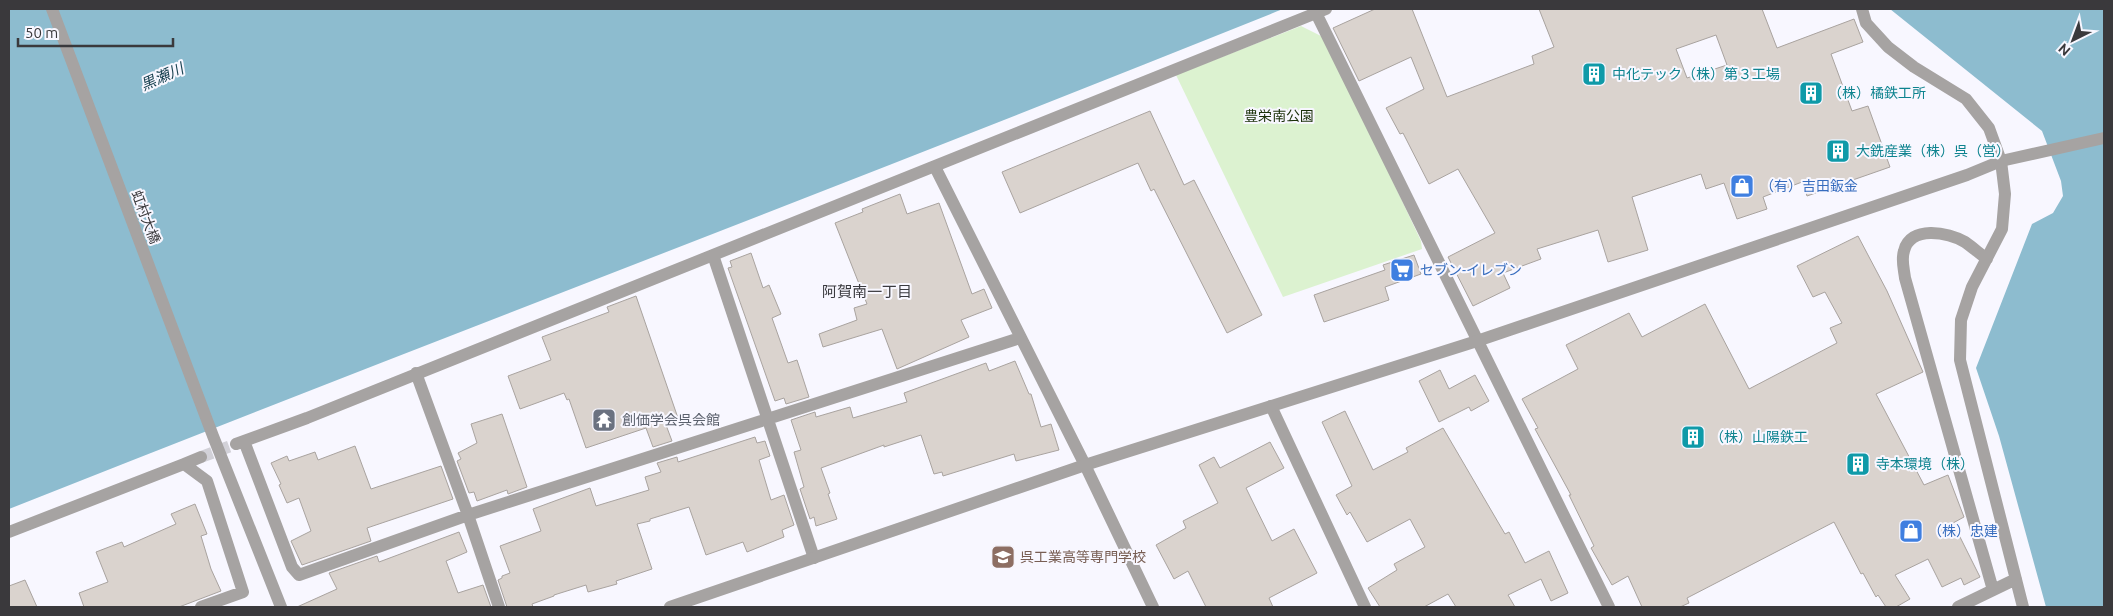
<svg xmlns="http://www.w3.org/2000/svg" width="2113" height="616" font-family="Ubuntu,'Noto Sans JP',sans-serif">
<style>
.green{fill:#dcf2d0}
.water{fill:#8dbccf}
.building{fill:#dad3ce;stroke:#a9a39f;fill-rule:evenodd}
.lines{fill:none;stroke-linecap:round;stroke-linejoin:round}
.minor-tunnel{stroke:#d2d1d8;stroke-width:12;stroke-dasharray:12 6;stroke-linecap:butt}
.minor{stroke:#a6a3a2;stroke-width:12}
.tertiary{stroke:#a6a3a2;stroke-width:12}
.labels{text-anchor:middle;stroke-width:4;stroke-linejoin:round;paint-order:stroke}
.culture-label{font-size:14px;fill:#0d838f;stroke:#f8f7ff;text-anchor:start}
.park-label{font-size:14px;fill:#1b3109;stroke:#f8f7ff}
.shop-label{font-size:14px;fill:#366cbe;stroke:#f8f7ff;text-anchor:start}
.street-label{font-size:14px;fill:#3a393c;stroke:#f8f7ff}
.worship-label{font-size:14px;fill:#5b616d;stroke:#f8f7ff;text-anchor:start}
.education-label{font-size:14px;fill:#785e54;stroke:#f8f7ff;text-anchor:start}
.water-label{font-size:15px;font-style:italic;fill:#194251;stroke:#f8f7ff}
.neighbourhood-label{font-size:15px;fill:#3a3a3f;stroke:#f8f7ff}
</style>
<rect width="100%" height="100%" fill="#f8f7ff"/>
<path class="green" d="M1301,26L1325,38L1421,241L1422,249L1283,297L1176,75Z"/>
<path class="water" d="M9,9H1283C860,179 433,341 9,509Z
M1890,9H2104V607H2046L1999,436L1976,368L2032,224L2053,213L2063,196L2061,181L2042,131Z"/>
<path class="building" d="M1375,9H1412L1447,97L1534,64L1532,56L1554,47L1539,9H1762L1777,48L1854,19L1863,42L1831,54L1852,111L1868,106L1890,167L1807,196L1802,182L1763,197L1767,209L1737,219L1724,183L1706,189L1701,174L1632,197L1648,250L1608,262L1598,230L1537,249L1541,259L1503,273L1510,288L1473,306L1448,257L1495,233L1458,169L1429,184L1403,133L1400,134L1386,108L1424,89L1411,57L1359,81L1333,28ZM1716,35L1727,65L1687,78L1676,49Z
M1150,111L1184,185L1194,180L1262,315L1227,333L1154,189L1151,191L1138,163L1020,213L1002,172Z
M900,194L907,214L939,203L972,294L984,289L992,308L961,320L969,337L897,369L882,329L823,347L819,334L857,320L854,308L867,304L835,223L863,212L862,209Z
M1858,236L1887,291L1923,372L1876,394L1924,485L1948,475L1964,517L1953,523L1980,577L1964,585L1961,578L1942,587L1928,559L1895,575L1910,599L1896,607H1886L1878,595L1876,597L1863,573L1861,574L1834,522L1687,598L1689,603L1680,607H1642L1628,576L1612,585L1591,548L1594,546L1569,495H1571L1535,429L1538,428L1522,399L1578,369L1566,345L1629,313L1642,337L1705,304L1749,389L1837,343L1830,328L1842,323L1825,292L1813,297L1797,266Z
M751,253L763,288L769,285L781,314L772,318L788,363L797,360L809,397L786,404L784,398L775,401L728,268L732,267L730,261Z
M1414,255L1421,274L1385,287L1389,300L1324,322L1314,295L1385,270L1383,265Z
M636,296L679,421L666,425L672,441L653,447L646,428L586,448L569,399L567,400L564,393L520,409L508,376L551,360L542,337L609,312L607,307Z
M1015,361L1029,394H1031L1041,427L1051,424L1059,450L1016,461L1014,454L943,476L942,472L934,474L921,435L884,447V445L821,468L830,493L828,494L837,519L816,526L814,517L810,519L800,489L804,487L794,452L801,450L791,420L815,412L816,417L850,407L853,418L907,402L904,393L986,363L989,371Z
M1440,370L1449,389L1475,375L1489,401L1471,411L1469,407L1439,422L1419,381Z
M1345,411L1373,470L1408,452L1406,448L1443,428L1505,534L1509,532L1525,563L1549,551L1568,593L1551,601L1541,579L1508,595L1515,607H1456L1448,594L1424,607H1380L1368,588L1397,570L1394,564L1425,547L1410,519L1367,542L1350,512L1347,515L1336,495L1352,486L1322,422Z
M502,414L527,487L508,494L507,490L477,501L474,492L469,493L457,461L461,459L458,453L477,443L471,424Z
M755,437L757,443L765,441L770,456L759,460L771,500L784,495L794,525L782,530L784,537L747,552L743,542L706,555L689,507L650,519V521L637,524L652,569L616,581L617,584L588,592L586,585L554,595V596L532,604L533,607H507L498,580L502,578V576L510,573L500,546L541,531L533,509L590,488L596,506L649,490L645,477L661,472L657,463L677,457L678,462Z
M1270,442L1284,468L1246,488L1272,541L1294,529L1317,573L1269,598L1273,607H1206L1188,571L1174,579L1156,545L1186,528L1183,521L1218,503L1199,465L1214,457L1220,468Z
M355,446L371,489L441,466L453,499L367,528L371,541L302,565L291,541L311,531L299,498L287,503L279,485L281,484L271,463L287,456L289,461L315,452L318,460Z
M195,504L207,534L201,536L211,569L221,591L179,607H84L79,593L108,582L96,552L122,542L124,547L176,524L171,514Z
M459,532L467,552L446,561L458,593L483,585L491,607H297L337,589L329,573L377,556L379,562Z
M25,580L37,607H9V586Z"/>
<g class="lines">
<path class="minor-tunnel" d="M201,457L236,444"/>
<path class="minor" d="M1862,9L1866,23L1888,47L1914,67L1966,99L1989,128L2001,161L2005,194L2002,229L1972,287L1961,320L1960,360L2023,607
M1316,13L1609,607
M935,167L1085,465
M713,255L814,558
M1987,259C1979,253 1972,247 1965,242C1948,232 1910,225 1904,251C1901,260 1904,269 1905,278L1993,590
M416,373L468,515L499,607
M1271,406L1365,607
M244,441L292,567L299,575L468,515L1020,338
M236,444L307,418L1326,9
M184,464L201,457
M9,532L184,464L207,481L243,592L201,607
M1958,607L2016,579"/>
<path class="tertiary" d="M52,9L213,436L281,607
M1085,465L1153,607
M670,607L1085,465L1477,341L1967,175L2001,161L2104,138"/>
</g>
<defs>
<g id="building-square" transform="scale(1.25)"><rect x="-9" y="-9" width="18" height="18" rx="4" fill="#0f9aa8" stroke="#f8f7ff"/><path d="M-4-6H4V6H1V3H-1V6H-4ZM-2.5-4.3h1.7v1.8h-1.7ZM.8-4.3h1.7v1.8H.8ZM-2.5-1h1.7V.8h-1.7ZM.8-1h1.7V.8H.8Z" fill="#fff"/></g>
<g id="shop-square" transform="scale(1.25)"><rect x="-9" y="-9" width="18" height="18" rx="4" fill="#3f7fe0" stroke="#f8f7ff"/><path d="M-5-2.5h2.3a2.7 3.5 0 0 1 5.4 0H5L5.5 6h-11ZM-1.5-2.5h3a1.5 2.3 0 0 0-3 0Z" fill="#fff"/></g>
<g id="supermarket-square" transform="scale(1.25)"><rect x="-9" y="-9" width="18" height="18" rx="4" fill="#3f7fe0" stroke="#f8f7ff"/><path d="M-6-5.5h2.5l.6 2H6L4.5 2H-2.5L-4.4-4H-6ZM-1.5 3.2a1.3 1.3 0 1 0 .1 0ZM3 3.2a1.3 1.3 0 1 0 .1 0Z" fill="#fff"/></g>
<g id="temple-square" transform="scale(1.25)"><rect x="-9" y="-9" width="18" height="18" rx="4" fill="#6b7280" stroke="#f8f7ff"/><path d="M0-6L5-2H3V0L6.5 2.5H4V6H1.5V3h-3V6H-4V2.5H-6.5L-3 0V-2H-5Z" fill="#fff"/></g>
<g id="school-square" transform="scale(1.25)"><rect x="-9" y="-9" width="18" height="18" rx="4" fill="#8d6e63" stroke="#f8f7ff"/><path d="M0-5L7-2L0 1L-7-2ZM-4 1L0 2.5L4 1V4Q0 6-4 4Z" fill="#fff"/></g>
</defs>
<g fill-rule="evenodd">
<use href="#building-square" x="1594" y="74"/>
<use href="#building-square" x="1811" y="93"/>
<use href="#building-square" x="1838" y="151"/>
<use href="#shop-square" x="1742" y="186"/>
<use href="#supermarket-square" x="1402" y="270"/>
<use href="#temple-square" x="604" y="420"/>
<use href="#building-square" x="1693" y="437"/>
<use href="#building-square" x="1858" y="464"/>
<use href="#shop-square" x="1911" y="531"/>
<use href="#school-square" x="1003" y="557"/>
</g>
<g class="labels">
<g class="culture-label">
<text x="1612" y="79">中化テック（株）第３工場</text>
<text x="1828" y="98">（株）橘鉄工所</text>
<text x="1856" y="156">大銑産業（株）呉（営）</text>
<text x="1710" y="442">（株）山陽鉄工</text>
<text x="1876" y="469">寺本環境（株）</text>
</g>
<g class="park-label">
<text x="1279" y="121">豊栄南公園</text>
</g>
<g class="shop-label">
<text x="1760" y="191">（有）吉田鈑金</text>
<text x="1420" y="275">セブン-イレブン</text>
<text x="1928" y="536">（株）忠建</text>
</g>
<g class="street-label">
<text transform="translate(146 217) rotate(69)" y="5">虹村大橋</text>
</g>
<g class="worship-label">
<text x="622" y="425">創価学会呉会館</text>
</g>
<g class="education-label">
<text x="1020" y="562">呉工業高等専門学校</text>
</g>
<g class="water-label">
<text transform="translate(162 77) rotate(-24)" y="5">黒瀬川</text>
</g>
<g class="neighbourhood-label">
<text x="867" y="297">阿賀南一丁目</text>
</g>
</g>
<rect width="2113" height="616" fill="none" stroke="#3a393c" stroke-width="20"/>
<g transform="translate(2073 40) rotate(222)" stroke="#f8f7ff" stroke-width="4" paint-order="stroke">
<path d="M0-4L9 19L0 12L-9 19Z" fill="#3a393c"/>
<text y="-8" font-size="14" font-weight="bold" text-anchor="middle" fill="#3a393c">N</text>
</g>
<path d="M18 38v8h155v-8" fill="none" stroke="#3a393c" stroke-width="2.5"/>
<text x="25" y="38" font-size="15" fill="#3a393c" stroke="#f8f7ff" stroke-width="4" paint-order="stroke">50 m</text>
</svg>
